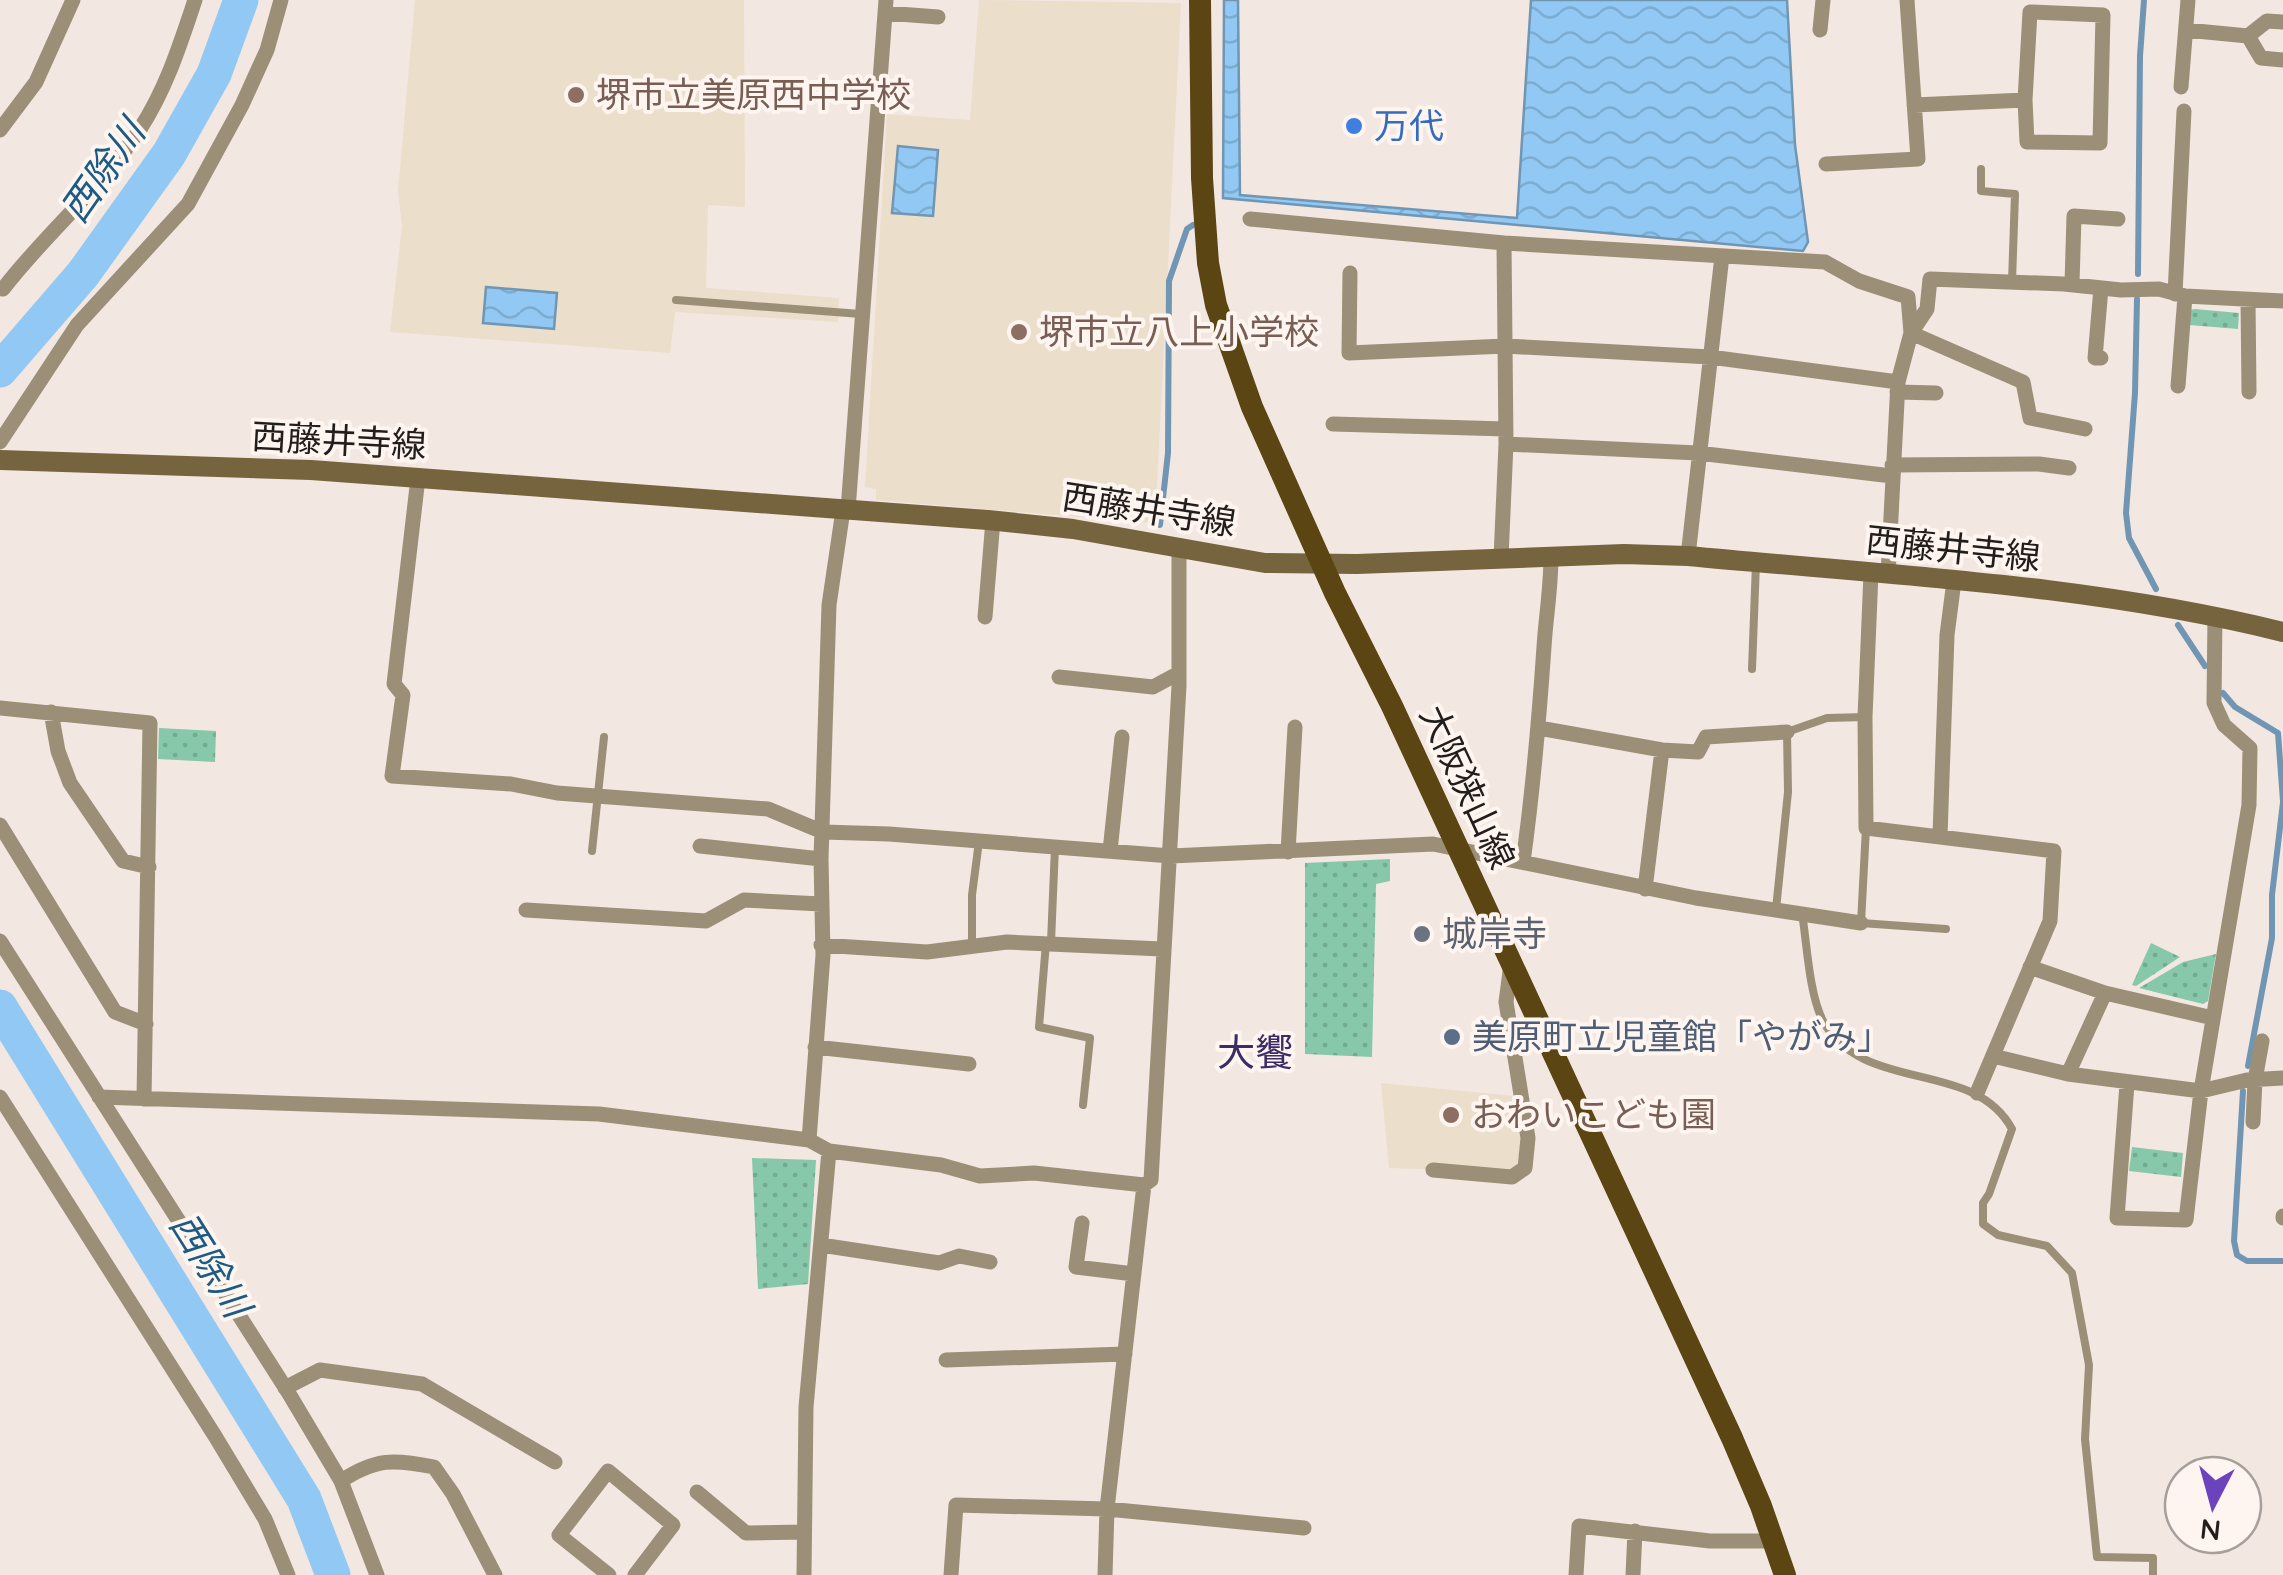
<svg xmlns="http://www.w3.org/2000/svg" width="2283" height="1575" font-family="Quicksand,'Noto Sans JP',sans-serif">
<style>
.education{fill:#ebdecb}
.park{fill:url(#park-dots)}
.water{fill:url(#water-waves);stroke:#7096b3;stroke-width:2.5}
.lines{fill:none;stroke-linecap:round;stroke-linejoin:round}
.stream{stroke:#7096b3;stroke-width:6}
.river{stroke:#91c9f4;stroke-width:35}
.service{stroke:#9c8f77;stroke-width:8}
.minor{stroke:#9c8f77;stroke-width:15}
.secondary{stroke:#76643f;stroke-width:20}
.primary{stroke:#5b4513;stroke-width:22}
.education-dot{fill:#8d6e63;stroke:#fff5f0;stroke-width:4}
.shop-dot{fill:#3f7fe0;stroke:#fff5f0;stroke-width:4}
.worship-dot{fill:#6b7280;stroke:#fff5f0;stroke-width:4}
.service-dot{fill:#5c6f8a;stroke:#fff5f0;stroke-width:4}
.labels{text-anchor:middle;stroke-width:8;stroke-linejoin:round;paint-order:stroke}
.education-label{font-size:35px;fill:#785e54;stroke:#fff5f0;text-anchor:start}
.shop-label{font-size:35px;fill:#366cbe;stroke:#fff5f0;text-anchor:start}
.street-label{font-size:35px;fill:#221e1c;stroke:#fff5f0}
.worship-label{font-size:35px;fill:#5b616d;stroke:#fff5f0;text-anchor:start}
.service-label{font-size:35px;fill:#4e5e75;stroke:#fff5f0;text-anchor:start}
.water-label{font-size:38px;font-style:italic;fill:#1c5b84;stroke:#fff5f0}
.neighbourhood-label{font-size:38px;fill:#3b2b66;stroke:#fff5f0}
</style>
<defs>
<pattern id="park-dots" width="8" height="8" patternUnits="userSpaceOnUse" patternTransform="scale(2.5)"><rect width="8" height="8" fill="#86c8a9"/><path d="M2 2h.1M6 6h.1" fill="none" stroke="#73ab91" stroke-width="1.8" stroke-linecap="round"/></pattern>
<pattern id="water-waves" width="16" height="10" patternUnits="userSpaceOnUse" patternTransform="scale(2.5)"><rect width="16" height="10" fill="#91c9f4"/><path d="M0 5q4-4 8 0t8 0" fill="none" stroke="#7dacd1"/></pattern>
</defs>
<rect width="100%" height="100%" fill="#f3e7e1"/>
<path class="education" d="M415,0H744L745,207L708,205L706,288L839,298L838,322L675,312L670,353L390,332L402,226L398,191Z
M979,0L1181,3L1157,487L1152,523L876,500V489L865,487L887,114L970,120Z
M1381,1083L1514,1096L1521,1135L1518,1164L1511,1172L1389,1168Z"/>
<path class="park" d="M2195,309L2239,313L2238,329L2189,325V310Z
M159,728L216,731L215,762L158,759Z
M1390,859V881L1376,884L1372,1057L1305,1054V863Z
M2151,943L2180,957L2136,986L2132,985Z
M2216,954L2208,1001L2203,1004L2139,988L2183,962Z
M2132,1147L2183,1153L2181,1177L2129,1171Z
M752,1158L816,1160L808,1284L758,1289Z"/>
<path class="water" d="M1224,0H1238L1240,195L1517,218L1531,0H1787L1795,145L1808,242L1803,251L1223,198Z
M898,146L938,150L933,216L892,213Z
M486,287L557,293L554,329L483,323Z"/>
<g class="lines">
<path class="stream" d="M2138,274L2140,56L2144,0
M2137,299L2135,393L2126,513L2129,538L2156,589
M1160,525L1168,453L1169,281L1187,229L1193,225
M2178,625L2205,666
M2223,693L2235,707L2278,733L2283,801
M2248,1066L2272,938V895L2283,802
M2243,1091L2234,1241L2237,1255L2247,1261H2283"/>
<path class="river" d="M0,370L83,274L169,154L214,74L241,0
M0,1007L304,1499L333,1575"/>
<path class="service" d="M1981,169V191L2015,194L2012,282
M676,300L861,314
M1752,669L1756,563
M1866,828L1861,923L1946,929
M592,851L604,737
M1776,909L1788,792L1787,732L1827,718L1865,717
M1802,913C1807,944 1809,994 1823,1021C1863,1095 1974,1058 2012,1129L1989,1194L1983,1203V1224L1998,1235L2047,1246L2072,1273L2089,1365L2085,1439L2097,1557L2153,1558V1575
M1051,942L1055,847
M1046,943L1039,1027L1090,1038L1083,1105
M972,946V895L979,841"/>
<path class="minor" d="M885,13L938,17
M1820,30L1823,0
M2186,30L2248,36L2261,58L2283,60
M2248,36L2267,21L2283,22
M2181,87L2188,0
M1914,105L2025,100L2027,142L2100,143L2103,15L2030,12L2025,100
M0,130L36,82L73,0
M1826,164L1918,159L1907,0
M1250,219L1504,243L1825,262L1859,281L1908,297L1911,333L2023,382L2030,418L2085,429
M1350,273L1349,353L1505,346L1710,357L1898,382
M2072,284L2074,216L2118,219
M2101,288L2095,358H2101
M3,289C46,233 101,188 140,129C166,89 180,45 195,0
M2175,294L2184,111
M2248,300L2249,392
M2178,386L2185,296
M1897,392L1936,393
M1333,424L1506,429
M0,442L77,325L188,204L242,105L267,50L281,0
M1506,444L1698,453L1892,476
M1892,465L2039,464L2069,468
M418,478L394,684L403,695L392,776L511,784L557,793L768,809L823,832L889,834L1171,856L1433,844L1696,898L1861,923
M848,510L886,0
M1688,556L1722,256
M1501,558L1506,444L1504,243
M1871,573L1865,717L1866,828L2054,851L2050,921L1977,1093
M1888,575L1898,382L1911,333L1927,309L1930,279L2064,284L2121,290L2159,289L2185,296L2283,301
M985,617L993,520
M1059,677L1153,687L1179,673
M0,708L150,723L144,1099
M51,712L58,751L70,783L123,861L149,867
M1539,728L1662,750L1698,752L1706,737L1787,732
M0,825L115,1012L146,1024
M1940,836L1947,635L1954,581
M700,846L821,859
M1110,851L1122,737
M1288,852L1295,727
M1523,862C1533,790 1539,720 1544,647C1546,615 1551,589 1551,555
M1645,889L1662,750
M526,910L706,921L744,900L821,904
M0,941L288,1392L341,1481L377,1575
M821,945L927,952L1007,942L1162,949
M2030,967L2105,993L2213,1018
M815,1047L969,1064
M1993,1056L2068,1074L2201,1091L2247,1080L2283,1078
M2068,1074L2105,993
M2127,1084L2117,1218L2186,1220L2201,1091L2249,805L2250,748L2224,725L2214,703L2215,615
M0,1097L215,1436L265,1519L288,1575
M99,1097L599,1114L809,1140L829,1151L941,1165L980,1176L1034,1173L1144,1185
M2253,1122L2255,1080L2262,1041
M809,1140L823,955L821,859L829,605L843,510
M1433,1170L1512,1177L1525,1168L1528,1138L1506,1002L1511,964
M2283,1216V1218
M1082,1223L1076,1267L1134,1274
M821,1245L939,1263L959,1256L990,1262
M946,1360L1125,1354
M285,1388L320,1370L422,1384L555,1462
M341,1481C376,1458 394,1459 434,1467L453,1494L495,1575
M697,1492L746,1533L804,1532
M609,1575L559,1535L608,1471L673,1525L635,1575
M804,1575L806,1407L829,1151
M951,1575L956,1505L1107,1509L1304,1528
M1105,1575L1107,1509L1144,1185L1151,1180L1179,686V547
M1576,1575L1579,1526L1710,1541H1773
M1633,1575L1635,1531"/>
<path class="secondary" d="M0,460L311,470L988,520L1073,529L1265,563L1357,564L1624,554L1688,556C1887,575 2089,584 2283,632"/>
<path class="primary" d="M1200,0L1202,178L1208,263L1216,305L1252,407L1335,593L1392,706L1732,1438L1761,1506L1785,1575"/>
</g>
<g class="education-dot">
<circle cx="576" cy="95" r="10"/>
<circle cx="1019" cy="332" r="10"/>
<circle cx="1451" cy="1115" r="10"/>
</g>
<circle class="shop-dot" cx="1354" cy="126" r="10"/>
<circle class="worship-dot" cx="1422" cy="934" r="10"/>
<circle class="service-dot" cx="1452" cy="1037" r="10"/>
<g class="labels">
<g class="education-label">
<text x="596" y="107">堺市立美原西中学校</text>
<text x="1039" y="344">堺市立八上小学校</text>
<text x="1471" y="1127">おわいこども園</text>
</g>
<g class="shop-label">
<text x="1374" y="138">万代</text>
</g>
<g class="street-label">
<text transform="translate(339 441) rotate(3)" y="12">西藤井寺線</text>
<text transform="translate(1149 510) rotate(9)" y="12">西藤井寺線</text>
<text transform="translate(1953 549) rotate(6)" y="12">西藤井寺線</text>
<text transform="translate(1467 787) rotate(65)" y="12">大阪狭山線</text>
</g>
<g class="worship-label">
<text x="1442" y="946">城岸寺</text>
</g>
<g class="service-label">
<text x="1472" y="1049">美原町立児童館「やがみ」</text>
</g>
<g class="water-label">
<text transform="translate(103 171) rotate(-55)" y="13">西除川</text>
<text transform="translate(210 1265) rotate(58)" y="13">西除川</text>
</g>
<g class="neighbourhood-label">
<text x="1255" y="1066">大饗</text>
</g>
</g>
<g transform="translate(2213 1505) rotate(186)"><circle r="48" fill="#fff5f0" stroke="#a79f9b" stroke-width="2.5"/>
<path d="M0-8L18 38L0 25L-18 38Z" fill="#6b44bd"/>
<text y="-15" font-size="28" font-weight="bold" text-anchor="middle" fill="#221e1c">N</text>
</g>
</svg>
